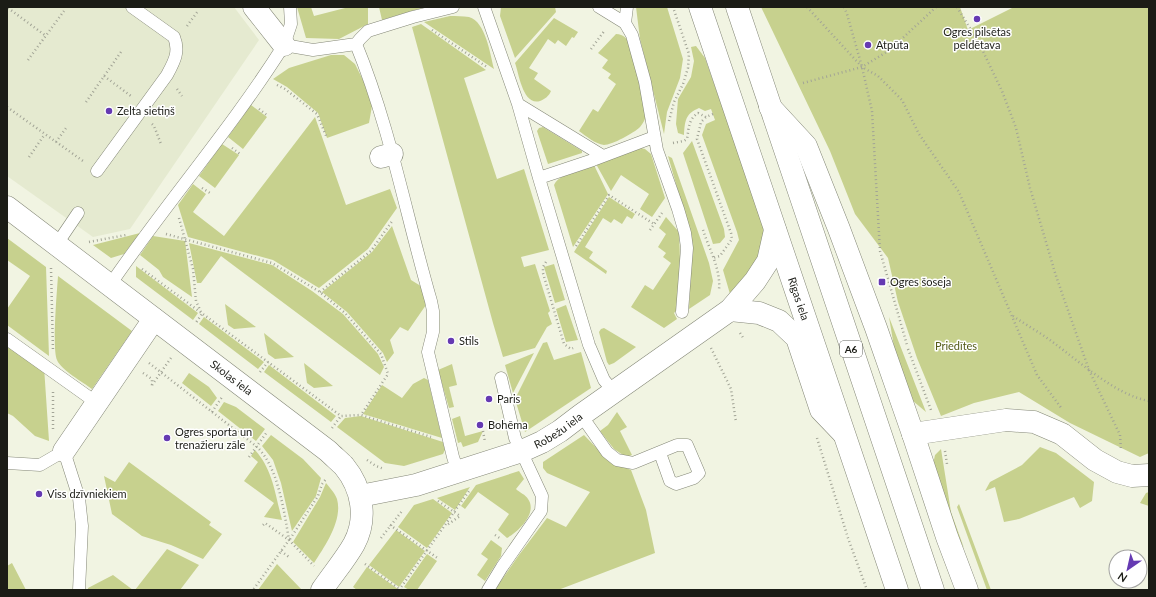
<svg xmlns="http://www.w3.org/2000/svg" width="1156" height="597" font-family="Lato,sans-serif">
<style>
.built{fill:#e5ead0}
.green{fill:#c7d18e}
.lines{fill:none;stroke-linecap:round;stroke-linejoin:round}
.lane-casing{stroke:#848777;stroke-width:13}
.street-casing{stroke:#848777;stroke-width:23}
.secondary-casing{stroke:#848777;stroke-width:23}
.highway-casing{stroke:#848777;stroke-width:23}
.path{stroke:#a2a496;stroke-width:2.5;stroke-dasharray:1 3;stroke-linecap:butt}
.lane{stroke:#fff;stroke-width:12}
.street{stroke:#fff;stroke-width:22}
.secondary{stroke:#fff;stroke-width:22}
.highway{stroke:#fff;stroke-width:22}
.poi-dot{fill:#653ab2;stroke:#fff;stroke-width:1.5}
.labels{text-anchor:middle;stroke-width:3;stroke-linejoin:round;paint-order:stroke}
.shield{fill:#fff;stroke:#5f605c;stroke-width:1}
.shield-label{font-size:10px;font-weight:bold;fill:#1b1c16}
.poi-label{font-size:11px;fill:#1b1c16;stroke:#fff;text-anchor:start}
.street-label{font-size:11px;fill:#1b1c16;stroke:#fff}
.park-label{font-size:11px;fill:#545b18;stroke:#fff}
</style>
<rect width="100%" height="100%" fill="#f1f4e2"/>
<path class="built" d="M7,7H234L259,40L130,229L93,237L7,176Z"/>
<path class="green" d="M297,7H311L314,16L349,7H368V24L339,39L306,38Z
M379,7H425L382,20Z
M501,7H555L556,12L515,58L500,16Z
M636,7H667L683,59L680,78L667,112L664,134L640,39Z
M761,7H960L968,30L1014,7H1149V453L1140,457L1070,423L1019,392L974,403L941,416L917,358L898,302L888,258L855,214L830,151Z
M450,16C456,16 463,16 469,17C486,22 490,54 494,69L424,22Z
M554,18L578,32L574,38L572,37L566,46L558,40L555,44L548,39L529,68L538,73L534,79L551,91C549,96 545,99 540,101C523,106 519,74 515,63Z
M421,24L486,70L464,78L497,179L524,169L549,250L521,257L524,267L535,264L550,311L548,313L552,324L547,327L535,348L503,357L493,323L412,27Z
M616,34C624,34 627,39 631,45L646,116C645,120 643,123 640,127C634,133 612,145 604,145C595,144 586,136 579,131L593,109L598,112L616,84L608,78L611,74L602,68L608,60L598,53Z
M696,46L705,58L764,226V242L759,264L730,294L723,270L739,240L737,232L702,135L706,124L715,120L711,109L705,111L699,108C685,114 685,121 684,135L678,133L676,124L678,99L691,77L694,61L691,47Z
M331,55H344L355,64L364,82L372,106L369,123L327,138L318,113L287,87L273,79L289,68Z
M251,105L267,117L243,149L228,137Z
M315,117L346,205L390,189L397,208L368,249L319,288L273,260L188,237L178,205L193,184L206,194L193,212L224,236Z
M543,127L582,151V153L548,164L537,131L539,128Z
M692,141L724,229L725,237L720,243L713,244L683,153Z
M222,144L239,155L215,188L199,176Z
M641,148L645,149L651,154L665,198L652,217L640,209L649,194L621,175L611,191L596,164Z
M668,156L672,158L709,263L713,281L710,295L689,309L692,240Z
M594,165L608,194L573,247L554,185C560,173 582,169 594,165Z
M609,197L635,214L632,219L627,216L622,224L614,219L611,223L603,218L585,247L593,252L589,258L607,271L606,274L574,252Z
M666,217L679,232L680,259L678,309L674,313L677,319L664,328L631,307L645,285L653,290L671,263L663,257L666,253L658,247L666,234L659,228Z
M392,226L411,280L424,288L428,302L408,331L400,327L390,340L394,353L387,362L383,353L347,312L322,292L372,252Z
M140,233L124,254L111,258L93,245Z
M153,236L185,241L192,297L163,277L159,270L140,255Z
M7,238L46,267L49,356L7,325V309L30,276L7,260Z
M189,243L272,265L312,291L343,314L378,354L384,367L380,375L221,256L201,283H197Z
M554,264L565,300L555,303L544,267Z
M136,266L198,313L193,320L136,277Z
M58,276L132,331L92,389C83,382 61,370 57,360C52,349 57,291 58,276Z
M225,304L256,327L234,329L228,325Z
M566,305L578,340L566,342L556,309Z
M204,317L264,362L258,369L199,324Z
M889,317L926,412L913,401L895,353Z
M604,328L636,347L614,363L609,365L607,362L599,332L601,329Z
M264,333L294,357L275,359L268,354Z
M7,340L44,367L49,441L35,436L13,416L7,413Z
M547,342L554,360L581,352L591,388L525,432L515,399L543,343Z
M534,353L513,393L505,365Z
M304,363L333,386L314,388L307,383Z
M452,364L457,385L449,387L454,407L449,408L438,370Z
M269,365L336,416L331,422L264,372Z
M189,373L209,387L217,398L211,406L182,383Z
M424,378L428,380L442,438L363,414L382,385L402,398L413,384Z
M224,402L236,407L265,429L256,441L218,411Z
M617,412L627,427L620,431L632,455L626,457L614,449L600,431L608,425Z
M361,416L443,442L445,450L443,454L404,466L385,463L337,427L345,418Z
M460,416L465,436L483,431L478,442L463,447L461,442L458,443L452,419Z
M271,435L303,459L321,478L316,496L292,531L281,483L273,460L262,446Z
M584,435L608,460L631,470L646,510L655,553L558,590H498L496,588L519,555L547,518L566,527L590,492L547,473L543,468V462Z
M1040,447L1056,453L1094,482L1092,501L1080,508L1074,497L1019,519L1004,522L995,487L985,491L990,482L1022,465Z
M941,449L951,512L964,548L946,515L932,469L935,455Z
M255,450C273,470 275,494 282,520L264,517L274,503L244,481L258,462L251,456Z
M129,462L211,522L209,525L222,534L203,559L171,545L142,536L112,514L104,476L115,482Z
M519,471L524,479L516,489C519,492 526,495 528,499C538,513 518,532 507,538L498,530L509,514L478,492L465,509L461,506L476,485Z
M326,483C329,487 335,493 337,499C343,520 325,546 314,563L293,542L320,497Z
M470,487L455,510L437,498Z
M1149,492V506L1140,503L1146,493Z
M433,499L452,513L427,548L398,527L414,505Z
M959,504L991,590H987L957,507Z
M396,530L425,551L399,587L369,565Z
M491,540L502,548L501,556L485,581L477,575L488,559L481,554Z
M167,549L199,565L180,590H135Z
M427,554L437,561L417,590H409L404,587Z
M12,563L26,590H8L7,589V566Z
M277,564L302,590H258Z
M367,567L398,589L397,590H357L353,587Z
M113,575L133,590H88V588Z"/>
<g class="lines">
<g class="lane-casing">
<path id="lane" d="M484,7L518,104L539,178L593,160L654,137
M599,7L625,23L632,35L645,82L657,150L678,209L685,233L687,248L682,312
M625,23L627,7
M356,44C390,127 406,215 431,301L433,311V332L428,352L453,457L458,472
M284,45L291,24L290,7
M518,104L603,156
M97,171L167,75C174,62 180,52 174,37L132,7
M539,178L589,345L604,380L614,392
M57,244L78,213
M110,285C166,203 231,129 284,45L313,50L356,44L360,39L368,31L413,17L453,7
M7,339L97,403
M581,415L607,452L617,460L633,463L677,445H687L699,473L694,478L676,484L670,481L660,453
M7,463L40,465L64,451L79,498L82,526L79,590
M488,590L502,567L541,511L542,496L515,438L501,378"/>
</g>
<g class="street-casing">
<g id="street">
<path d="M254,7L284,45"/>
<path d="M770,107L806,146L839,229L876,328L913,434L947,537L967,590"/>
<path d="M381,157L392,154"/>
<path d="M730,310L759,313L779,321L797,338L821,410L843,433"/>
<path d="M913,434L1006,420L1034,422L1062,434L1095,460L1117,472L1132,476L1149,475"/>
<path d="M64,451L154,319"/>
<path id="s1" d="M360,496L416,485L522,451L542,442L560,431L581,415L730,310L755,281L768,261L775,230"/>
</g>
</g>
<g class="secondary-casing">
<g id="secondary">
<path id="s2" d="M7,207L328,451C333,456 339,461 344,466C362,488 368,518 354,544C345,560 332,575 322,590"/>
</g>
</g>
<g class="highway-casing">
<g id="highway">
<path id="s3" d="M700,7L897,590"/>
<path d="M737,7L933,590"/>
</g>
</g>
<path class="path" d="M807,7L862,67L878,76L902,100L919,134L959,192L1037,375L1062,409
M844,7L847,14L862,67L872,111L880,251L907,345
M957,7L979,43L1002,91L1016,128L1030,188L1056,276L1089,370L1120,435L1121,450
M8,8L46,36
M187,26L198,11
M432,30L487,67
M591,49L605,30
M28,60L64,11
M104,76L131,96
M803,83L862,67L890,50L936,7
M277,85L285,89L317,114L327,138
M177,89L182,96
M86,102L121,52
M7,107L83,161
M259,109L268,116
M713,114L706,117L701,122L697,139L731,233L732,239L720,256L713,258
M669,121L674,102L683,84L688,68L689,54L673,7
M152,124L154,126L161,144
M56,142L66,128
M673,143L684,141L687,139C689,128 688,120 698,113L706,117
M232,148L240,154
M29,157L45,134
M202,188L210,193
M179,218L193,269L196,301L202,314L195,324
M650,230L662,213
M703,230C709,249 721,269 719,290
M166,234L272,263L320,292L345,313L381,354L388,374L361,415
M89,242L126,235
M576,246L609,195L654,224
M546,262L543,267V273L564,344L571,349L573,348
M51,268L53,351
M142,269L341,416L361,415L431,437
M320,292L371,251L393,220
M1013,316C1026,325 1041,333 1054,343C1081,363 1116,395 1149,401
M740,333L744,339
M711,348L731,389L736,422
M908,349L931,410
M149,363L256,446C278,466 284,511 289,540L253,590
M260,372L268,362
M143,373L152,379V386
M152,385L171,358
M212,412L222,397
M332,428L341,416
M53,429V392
M483,431L485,442
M817,438L848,538L867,590
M945,451L947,464
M249,457L267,432
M367,460L376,466L384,469
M438,501L460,516L447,525
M263,525L265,523L289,540L314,566
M390,525L439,559
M495,535L501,539
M381,538L402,511
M290,539L318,496L322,484L326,479
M281,551L289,557
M365,564L401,590
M399,590L469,491"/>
<use href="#lane" class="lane"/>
<use href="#street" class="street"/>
<use href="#secondary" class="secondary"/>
<use href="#highway" class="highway"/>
</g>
<g class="poi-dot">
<circle cx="977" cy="19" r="4"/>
<circle cx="868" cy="45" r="4"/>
<circle cx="109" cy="111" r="4"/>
<rect x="878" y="278" width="8" height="8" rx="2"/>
<circle cx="451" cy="341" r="4"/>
<circle cx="489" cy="399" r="4"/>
<circle cx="480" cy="425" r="4"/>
<circle cx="167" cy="438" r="4"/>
<circle cx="39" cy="494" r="4"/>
</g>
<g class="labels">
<rect class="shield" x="840" y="341" width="22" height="16" rx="3"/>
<g class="shield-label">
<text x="851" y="353">A6</text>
</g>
<g class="poi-label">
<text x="977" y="36" text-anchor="middle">Ogres pilsētas<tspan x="977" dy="13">peldētava</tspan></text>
<text x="876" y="49">Atpūta</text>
<text x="117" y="115">Zelta sietiņš</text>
<text x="890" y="286">Ogres šoseja</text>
<text x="459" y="345">Stils</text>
<text x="497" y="403">Paris</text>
<text x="488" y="429">Bohēma</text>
<text x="175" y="436">Ogres sporta un<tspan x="175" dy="13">trenažieru zāle</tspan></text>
<text x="47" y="498">Viss dzīvniekiem</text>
</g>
<g class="street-label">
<text dy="4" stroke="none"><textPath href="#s3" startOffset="308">Rīgas iela</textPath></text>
<text dy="4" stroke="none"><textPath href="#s2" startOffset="282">Skolas iela</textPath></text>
<text dy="4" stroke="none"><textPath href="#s1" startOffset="210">Robežu iela</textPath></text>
</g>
<g class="park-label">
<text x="956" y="350">Priedītes</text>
</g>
</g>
<rect width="1156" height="597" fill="none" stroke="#1b1c16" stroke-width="16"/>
<g transform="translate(1128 569) rotate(214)"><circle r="19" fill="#ffffff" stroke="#a4a4a2"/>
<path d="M0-3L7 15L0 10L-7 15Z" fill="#653ab2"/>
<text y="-6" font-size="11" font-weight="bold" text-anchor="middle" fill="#1b1c16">N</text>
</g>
</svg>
